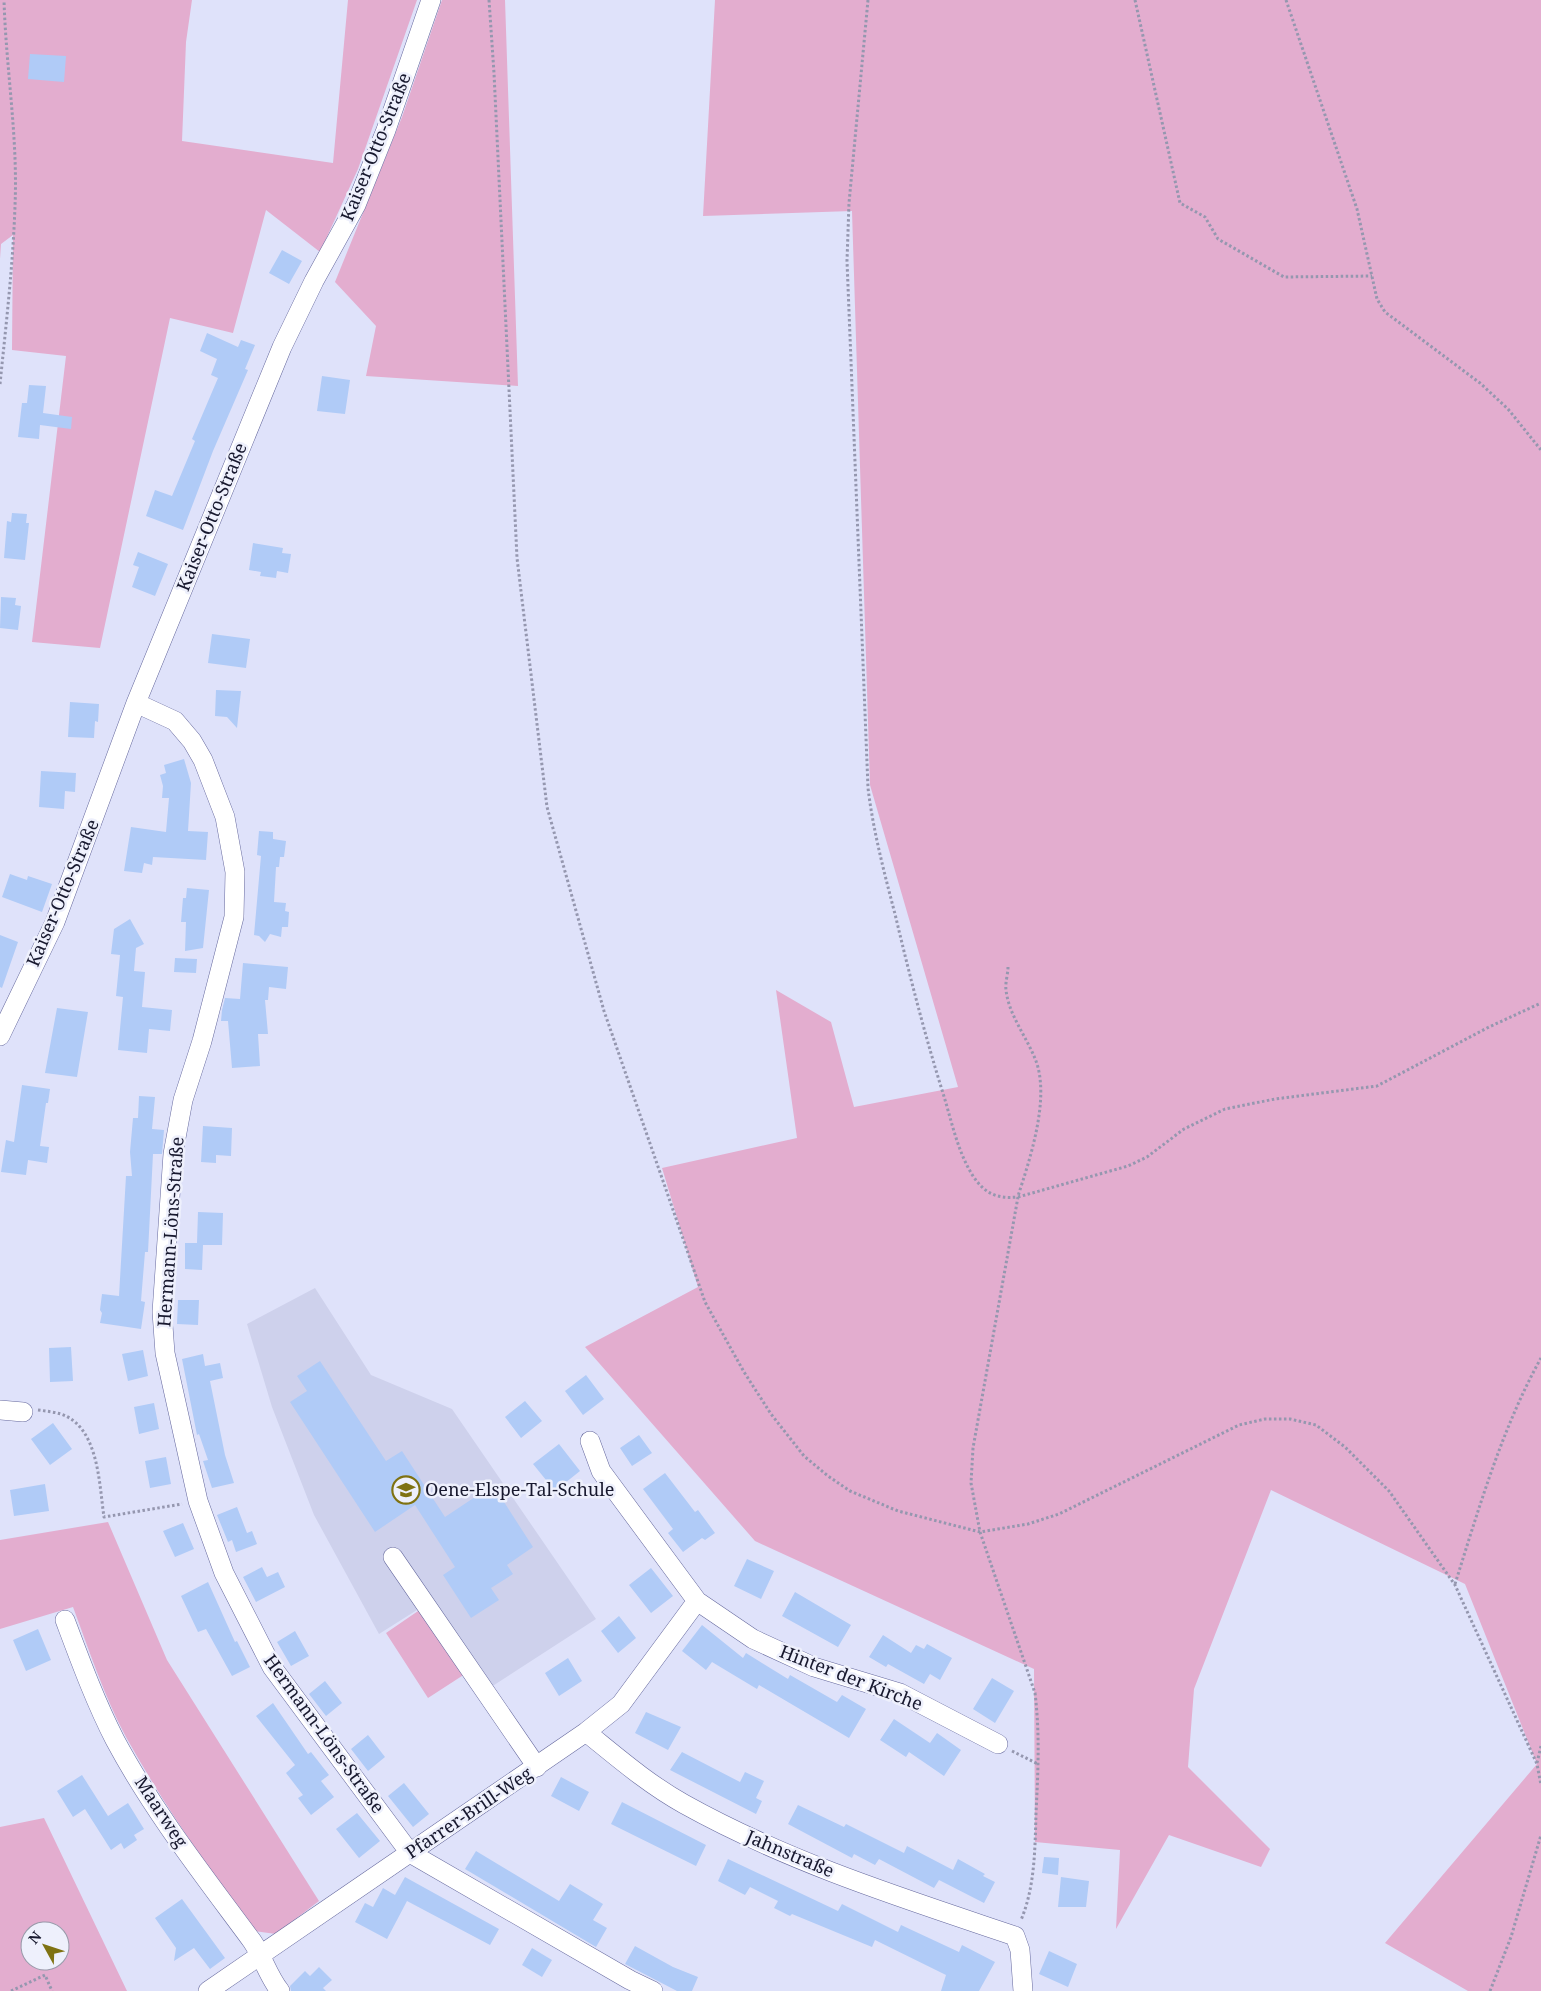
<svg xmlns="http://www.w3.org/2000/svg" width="1541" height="1991" font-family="'Noto Serif',serif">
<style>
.built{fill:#ced1ec}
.green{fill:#e3adcf;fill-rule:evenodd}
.building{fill:#b0cbf7}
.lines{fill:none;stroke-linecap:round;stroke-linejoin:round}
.minor-casing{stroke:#66699e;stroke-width:20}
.path{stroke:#9597af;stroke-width:3;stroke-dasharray:2.5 2.5;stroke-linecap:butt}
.minor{stroke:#fff;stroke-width:19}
.labels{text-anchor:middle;stroke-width:5;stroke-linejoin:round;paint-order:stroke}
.street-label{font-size:18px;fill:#17182e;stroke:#eef0fc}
.poi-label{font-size:18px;fill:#17182e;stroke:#eef0fc;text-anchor:start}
</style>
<rect width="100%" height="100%" fill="#dfe2fa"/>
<path class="built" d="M315,1288L371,1375L452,1409L596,1619L488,1689L428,1603L379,1634L314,1515L272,1407L247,1324Z"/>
<path class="green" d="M0,0H192L186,42L182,141L333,163L348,0H417L358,169L320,252L266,210L233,333L170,318L100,648L32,642L66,356L12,350L13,235L1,244L0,259Z
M442,0H505L518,386L366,376L376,326L335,282L402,117Z
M715,0H1541V1991H1468L1385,1943L1537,1764L1465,1584L1271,1490L1194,1689L1188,1767L1270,1849L1261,1867L1169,1835L1116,1929L1120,1850L1035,1842L1034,1669L755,1541L585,1347L698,1287L662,1168L797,1138L776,990L831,1022L854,1107L958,1087L870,785L852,211L703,216Z
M108,1522L167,1660L319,1901L276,1934L254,1931C209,1869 163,1804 126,1737C104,1696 89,1650 73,1607L0,1629V1540Z
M421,1609L465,1674L428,1698L386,1633Z
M44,1818L127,1991H0V1827ZM30,1931H60V1961H30Z"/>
<path class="building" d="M30,54L66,56L64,82L28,79Z
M282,250L302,261L289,284L269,273Z
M207,333L238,347L241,340L255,345L245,369L248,370L213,451L183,530L146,516L155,490L172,496L195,441L192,439L218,378L211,375L217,359L200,351Z
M322,376L350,380L345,414L317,411Z
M29,385L46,386L43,413L72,417L71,429L40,425L39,439L18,437L22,403H27Z
M12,513L27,514L26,523H29L25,560L4,558L7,521L11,522Z
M253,543L283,548L282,553L291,554L288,573L277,571L276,578L260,576L261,572L249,570Z
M138,552L168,564L155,596L132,587L139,567L133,565Z
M1,597L16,598L15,605L21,606L18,630L0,628Z
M212,634L250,639L246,668L208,663Z
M216,690L241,691L237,728L227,717L215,716Z
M70,702L99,704L98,722L95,721L94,738L68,737Z
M184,759L191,783L188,831L208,832L206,860L153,857L152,865L144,863L142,873L124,871L131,827L166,832L169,798H162L163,786L160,775L166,773L164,765Z
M41,771L76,773L75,792L65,791L64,809L39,807Z
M259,831L273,832V839L286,841L284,857H280L279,867H276L274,902L286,903L285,911L289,912L288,927H282L281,937L270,934L265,942L259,936L254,935L261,856L257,855Z
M10,874L27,880L28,876L52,884L42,912L2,897Z
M187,888L209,890L203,948L185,951L186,922H181L183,898H186Z
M130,919L144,944L136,948L134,971L145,972L142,1007L172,1010L170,1031L149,1029L147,1053L118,1050L123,997L116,996L120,955L111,954L114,929Z
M0,935L18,942L2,988L0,987Z
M175,958L197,959L196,973L174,972Z
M243,963L288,967L286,989L269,987L268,1000H265L268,1034H258L260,1066L232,1068L228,1021H221L222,1010L225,998L240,999Z
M57,1008L88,1012L77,1077L45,1073Z
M22,1085L50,1089L48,1103H46L40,1146L49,1147L47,1163L28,1160L26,1175L1,1172L6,1140L14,1142Z
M139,1096L155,1097L152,1129L164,1130L162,1154H153L148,1252H145L141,1301L145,1302L141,1329L100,1323L102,1313L100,1310L102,1294L119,1296L126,1176H132L130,1152L133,1118H138Z
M203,1126L232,1128L231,1156L216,1155V1163L201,1162Z
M198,1212L223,1213L222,1245H203L202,1270L185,1269V1243H197Z
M178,1300H199L198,1325L177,1324Z
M71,1347L73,1381L50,1382L49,1348Z
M143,1350L148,1376L128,1381L122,1354Z
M203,1354L205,1366L220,1363L223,1378L210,1381L225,1455L234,1483L212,1488L203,1461L208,1460L199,1434L197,1435L182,1359Z
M320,1361L386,1461L402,1451L445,1517L493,1485L533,1547L507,1565L513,1574L491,1588L499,1600L471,1618L443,1575L455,1567L415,1505L375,1532L290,1402L307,1391L297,1376Z
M586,1375L604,1399L583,1415L565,1391Z
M525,1401L542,1421L521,1438L505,1417Z
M154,1403L159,1429L139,1434L134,1407Z
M53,1423L72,1449L50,1465L31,1439Z
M639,1435L652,1453L632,1466L620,1448Z
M559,1444L580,1471L555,1491L533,1464Z
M166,1457L171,1484L150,1488L145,1461Z
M665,1473L695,1512L698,1510L715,1533L705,1540L702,1538L683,1552L668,1533L673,1529L643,1489Z
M45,1484L49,1511L14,1516L10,1490Z
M237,1507L247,1533L252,1531L257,1544L236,1552L232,1540L228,1542L217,1515Z
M183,1523L194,1549L175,1557L163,1531Z
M747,1559L774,1571L761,1599L734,1586Z
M262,1567L267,1577L278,1572L285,1587L256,1602L243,1577Z
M651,1568L673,1596L651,1613L629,1585Z
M208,1582L235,1642L237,1641L250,1667L232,1676L206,1629L198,1632L181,1596Z
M795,1592L851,1625L838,1647L782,1616Z
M619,1616L636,1638L618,1653L601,1631Z
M702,1625L743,1658L746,1653L788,1679L790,1675L837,1702L842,1695L866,1709L849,1738L759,1685L757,1689L712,1662L706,1670L682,1651Z
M38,1629L51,1660L26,1671L13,1640Z
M295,1631L309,1656L291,1666L277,1642Z
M883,1635L911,1653L916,1645L924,1649L927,1644L952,1658L940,1680L930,1674L924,1684L888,1664L886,1667L869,1657Z
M568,1658L582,1681L559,1696L545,1673Z
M992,1678L1014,1691L995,1723L973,1709Z
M325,1681L342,1703L326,1716L309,1694Z
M273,1703L308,1754L311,1752L329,1775L321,1781L334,1797L311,1815L298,1798L303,1795L286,1773L295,1765L256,1716Z
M646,1712L681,1727L668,1750L635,1733Z
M894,1719L930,1743L937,1733L961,1750L944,1776L909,1752L906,1757L880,1740Z
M368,1735L385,1757L368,1771L351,1749Z
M682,1752L740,1782L745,1772L764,1781L756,1798L762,1801L756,1814L670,1770Z
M82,1775L108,1816L128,1803L144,1829L134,1835L137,1840L124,1849L121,1843L111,1850L85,1809L73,1817L57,1791Z
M561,1777L589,1792L579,1811L551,1796Z
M404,1783L429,1814L413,1827L388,1796Z
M622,1802L706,1845L696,1866L611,1824Z
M798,1805L844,1827L846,1824L904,1853L907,1846L953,1870L958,1859L985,1874L983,1876L995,1882L984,1903L939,1880L934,1888L879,1859L875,1865L854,1854L852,1858L788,1824Z
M357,1813L380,1841L359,1858L336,1829Z
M476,1851L559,1901L570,1884L603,1904L593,1920L607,1928L596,1947L465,1869Z
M1044,1857L1059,1858L1058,1875L1042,1873Z
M728,1859L838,1911L842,1904L898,1932L901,1925L959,1952L962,1945L995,1962L979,1991H941L946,1975L875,1940L872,1947L792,1914L790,1916L774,1908L778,1901L750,1887L745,1895L718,1881Z
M405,1877L499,1929L490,1945L407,1901L387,1939L355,1922L365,1903L373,1907L383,1888L395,1895Z
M1061,1877L1089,1881L1086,1907H1058Z
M182,1899L225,1958L210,1969L194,1948L174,1961L176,1948L155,1918Z
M635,1946L673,1967L698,1977L692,1991H677L625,1964Z
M532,1948L552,1960L542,1977L522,1965Z
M1049,1951L1077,1964L1068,1987L1039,1974Z
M319,1967L332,1980L323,1988L326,1991H291L290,1986L305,1971L310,1976Z"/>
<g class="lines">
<g class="minor-casing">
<path id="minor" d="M136,703L175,721L192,741L203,760L225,817L235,872L234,917L202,1041L183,1100L173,1154L162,1312L165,1353L198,1501L224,1573L272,1667L410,1853L630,1980L653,1991
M0,1036L55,922L136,703L282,347L314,281L356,205L386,130L431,0
M0,1410L23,1412
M590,1441L601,1471L697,1601L753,1639L814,1667L900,1693L998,1744
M393,1557L537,1767
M65,1620C80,1660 95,1701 115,1740C153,1811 204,1876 252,1941C263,1957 268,1976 280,1991
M586,1732C617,1757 648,1784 684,1804C788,1862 902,1898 1015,1936L1020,1950L1023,1991
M208,1991L586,1732L621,1704L697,1601"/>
</g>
<path class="path" d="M489,0L494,73L517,558L547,807L604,1011L705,1302L744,1372L771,1414L804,1456L828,1476L850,1491L898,1511L980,1532L1028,1524L1059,1514L1239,1425L1265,1419H1290L1316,1425L1345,1447L1389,1491L1455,1585L1537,1764L1541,1785
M868,0L849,203L847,261L868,788C873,830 884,872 895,914C909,973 924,1032 942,1090C951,1118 957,1151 973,1176C985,1194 997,1199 1018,1197L973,1448L971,1483L980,1532L1035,1693C1040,1734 1038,1773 1036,1813C1035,1848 1035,1887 1021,1920
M1135,0L1180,203L1205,217L1218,239L1284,277L1372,276
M1286,0L1357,209L1377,299L1385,312L1480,383L1508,409L1541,450
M0,384C6,325 13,265 15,206C18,137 6,69 4,0
M1008,967C1008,974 1005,983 1006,990C1009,1016 1027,1037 1036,1061C1050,1099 1030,1159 1018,1196
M1018,1197L1128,1166L1147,1157L1184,1129L1225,1109L1275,1099L1377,1086L1489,1027L1541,1003
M38,1410C46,1411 54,1412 61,1414C99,1427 99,1484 104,1517L182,1504
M1455,1584C1479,1508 1502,1428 1541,1358
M1012,1751L1038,1764
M1537,1763L1541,1746
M11,1991L45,1975L52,1991
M1490,1991L1511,1937L1541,1835"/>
<use href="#minor" class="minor"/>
</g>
<defs>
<g id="school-ring" transform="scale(1.4375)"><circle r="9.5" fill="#eef0fc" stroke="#7f7212" stroke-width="1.5"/><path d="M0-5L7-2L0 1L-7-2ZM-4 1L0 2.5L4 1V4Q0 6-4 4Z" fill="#7f7212"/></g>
</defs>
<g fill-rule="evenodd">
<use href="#school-ring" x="406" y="1490"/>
</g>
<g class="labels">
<g class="street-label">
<text transform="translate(376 147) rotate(-68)" y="6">Kaiser-Otto-Straße</text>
<text transform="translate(212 517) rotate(-68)" y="6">Kaiser-Otto-Straße</text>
<text transform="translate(63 893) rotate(-67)" y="6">Kaiser-Otto-Straße</text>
<text transform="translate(171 1232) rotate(-86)" y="6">Hermann-Löns-Straße</text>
<text transform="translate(851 1678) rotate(21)" y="6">Hinter der Kirche</text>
<text transform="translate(324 1734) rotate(54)" y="6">Hermann-Löns-Straße</text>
<text transform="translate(161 1812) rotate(57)" y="6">Maarweg</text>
<text transform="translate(469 1813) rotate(-34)" y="6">Pfarrer-Brill-Weg</text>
<text transform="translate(790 1854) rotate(23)" y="6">Jahnstraße</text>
</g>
<g class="poi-label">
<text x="425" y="1496">Oene-Elspe-Tal-Schule</text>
</g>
</g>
<g transform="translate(45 1946) rotate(310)"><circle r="24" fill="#eef0fc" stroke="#989aaa"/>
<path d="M0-4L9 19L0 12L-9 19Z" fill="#7f7212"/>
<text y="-8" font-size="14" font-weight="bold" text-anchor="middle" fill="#17182e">N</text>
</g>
</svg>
